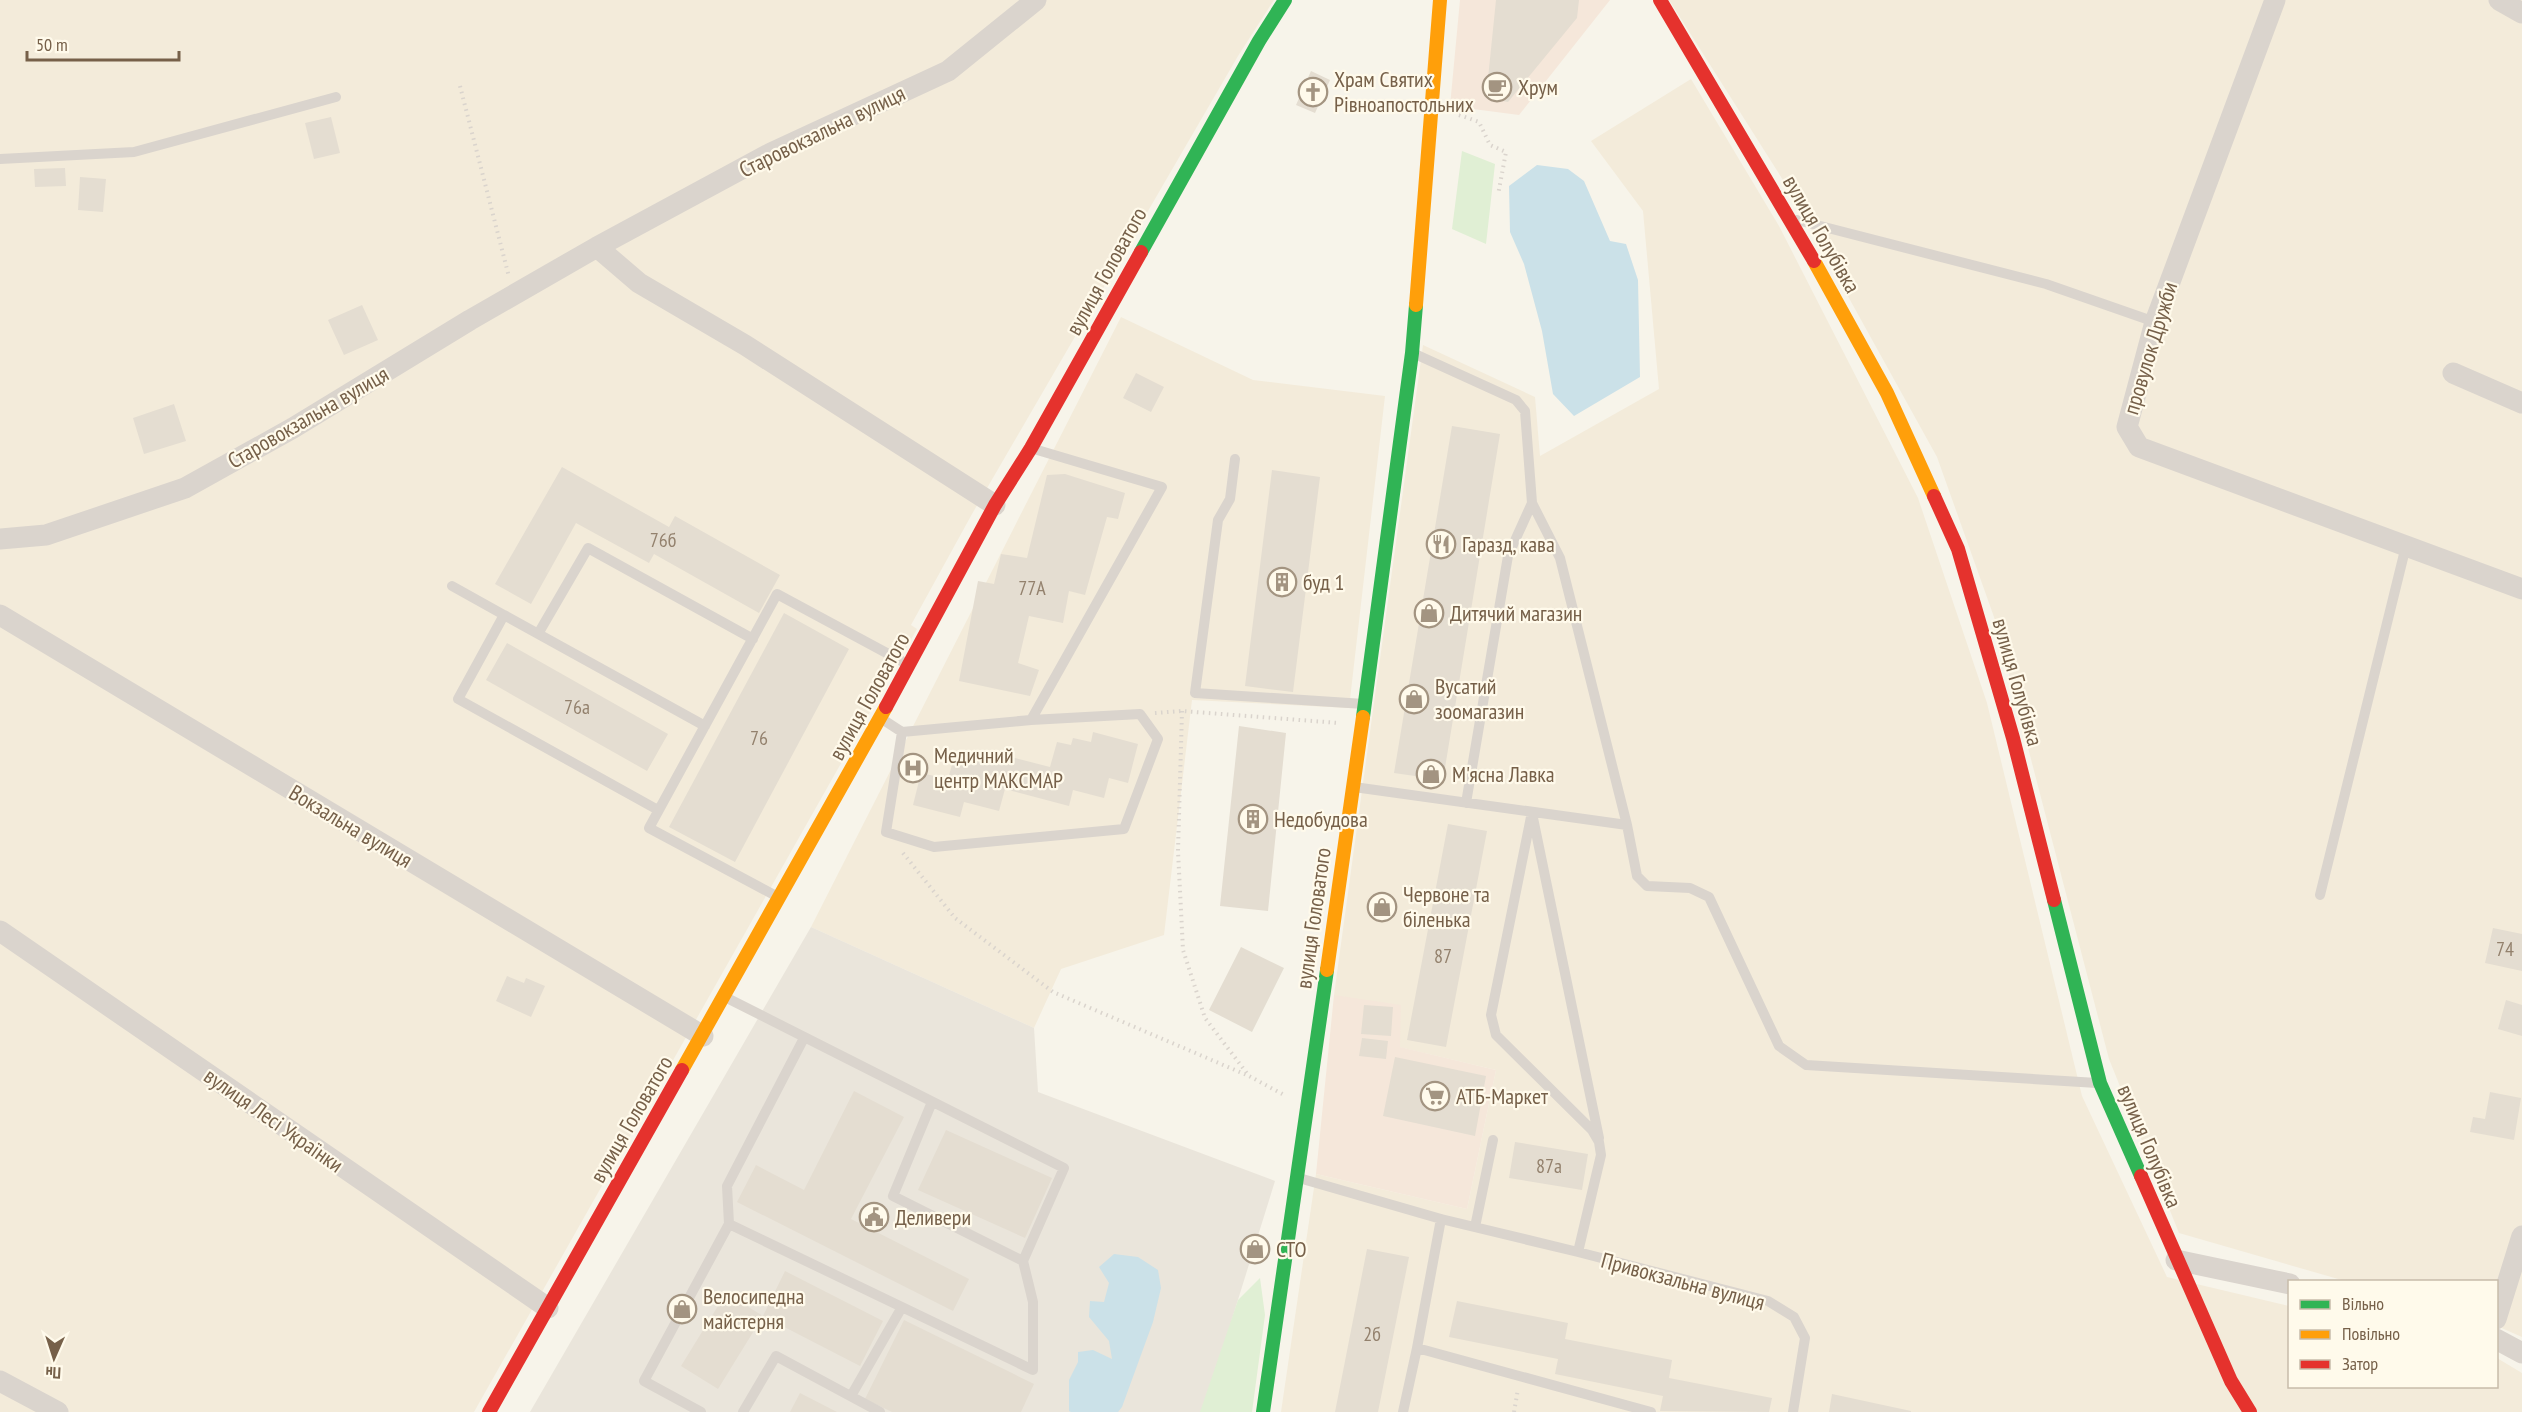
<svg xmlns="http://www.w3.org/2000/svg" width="2522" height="1412" font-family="'PT Sans Narrow',sans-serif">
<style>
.residential{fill:#f3ebda}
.commercial{fill:#f5e7da}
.industrial{fill:#eae5db}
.green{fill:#e0efd4}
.water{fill:#cbe1e8}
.building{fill:#e4ddd1}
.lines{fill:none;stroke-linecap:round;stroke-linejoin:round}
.path{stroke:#dad4cd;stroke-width:4;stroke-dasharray:1.5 4.5;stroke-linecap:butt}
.lane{stroke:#dad4cd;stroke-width:10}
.street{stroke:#dad4cd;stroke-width:21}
.fast{stroke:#30b455;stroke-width:14}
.slow{stroke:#ff9f0a;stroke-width:14}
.jam{stroke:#e5322d;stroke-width:14}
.labels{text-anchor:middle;stroke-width:4.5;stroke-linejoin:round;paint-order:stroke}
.number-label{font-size:20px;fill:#93816d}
.poi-label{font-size:22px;fill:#766049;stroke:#fffaeb;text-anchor:start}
.street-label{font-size:22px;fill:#766049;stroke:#fffaeb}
</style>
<rect width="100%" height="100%" fill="#f7f4ea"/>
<path class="residential" d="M0,0H1274L1238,56L972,514L911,625L917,629L474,1412H0Z
M1669,0H2522V1337L2497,1326L2496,1282L2345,1281L2179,1233L2109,1059L1994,617L1937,457L1788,188Z
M1691,79L1779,226L1918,498L1987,703L2082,1096L2167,1277L2289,1306L2290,1386H2496L2497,1358L2522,1373V1412H1281L1316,1174L1467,1209L1496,1070L1399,1047L1334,995L1423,345L1535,397L1540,456L1659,389L1643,211L1591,141Z
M1121,317L1253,380L1385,396L1349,708L1192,700L1164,935L1061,969L1034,1028L811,927Z"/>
<path class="commercial" d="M1460,0H1610L1519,115L1450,106Z
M1334,995L1401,1005L1400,1047L1496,1070L1467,1209L1316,1174Z"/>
<path class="industrial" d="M811,927L1034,1028L1038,1092L1275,1181L1203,1412H530Z"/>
<path class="green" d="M1462,151L1495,164L1486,244L1452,229Z
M1260,1278L1265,1315L1252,1412H1200L1238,1300Z"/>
<path class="water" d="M1537,165L1568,169L1584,181L1610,241L1626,244L1638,280L1640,377L1574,416L1553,394L1542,331L1524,264L1510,232L1509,186Z
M1114,1254L1138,1257L1158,1270L1161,1288L1153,1322L1122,1407L1118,1412H1071L1069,1411V1380L1078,1362V1352L1093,1350L1112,1359L1109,1341L1089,1317L1090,1301L1104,1302L1109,1283L1099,1267Z"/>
<path class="building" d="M1496,0H1579L1577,18L1508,102L1486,98Z
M1311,71L1330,80L1315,113L1296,105Z
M331,117L340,153L314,159L305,123Z
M65,168L66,186L35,187L34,169Z
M80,177L106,179L103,212L78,210Z
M362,305L378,340L344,355L328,320Z
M1136,373L1164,387L1151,412L1123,398Z
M174,404L186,441L144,454L133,418Z
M1452,426L1500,434L1443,780L1394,773Z
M562,467L669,527L675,516L780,575L759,613L654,554L649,563L576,523L531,604L495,584Z
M1272,470L1320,477L1293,692L1245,686Z
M1065,474L1125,493L1118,519L1107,517L1085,595L1069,591L1063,623L1029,616L1018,663L1039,670L1030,696L959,681L978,581L994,584L1001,554L1027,558L1047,475Z
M784,613L849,649L735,862L669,827Z
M507,643L668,734L647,771L486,680Z
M1239,726L1286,733L1268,911L1220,906Z
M1093,732L1138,744L1128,783L1109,778L1104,798L1073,790L1069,806L1005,789L999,811L964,802L960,817L913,805L921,773L948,779L955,754L976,760L977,757L986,759L988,751L1050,767L1057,742L1071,745L1073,738L1091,742Z
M1448,824L1487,831L1446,1047L1407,1040Z
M2493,928L2522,934V971L2485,963Z
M1241,947L1284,968L1252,1032L1209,1010Z
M507,976L524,983L526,978L545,986L531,1017L496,1001Z
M2506,1000L2522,1005V1036L2498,1029Z
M1364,1005L1393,1007L1391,1036L1361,1034Z
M1362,1038L1388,1041L1386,1059L1359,1056Z
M1395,1057L1486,1076L1475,1136L1383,1116Z
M854,1091L904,1117L851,1219L969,1279L953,1311L737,1202L756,1165L804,1190Z
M2490,1092L2521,1098L2514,1140L2470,1132L2473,1117L2485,1119Z
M946,1130L1052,1178L1025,1238L918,1190Z
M1515,1142L1588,1154L1582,1190L1509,1178Z
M1367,1249L1409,1257L1378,1412H1335Z
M785,1271L883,1321L860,1366L763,1316Z
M726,1293L763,1316L718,1389L681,1366Z
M1457,1301L1568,1323L1565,1339L1672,1360L1669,1378L1772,1398L1769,1412L1660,1411L1663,1396L1555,1374L1558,1359L1449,1337Z
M904,1320L1034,1384L1021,1412H892L865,1399Z
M800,1393L837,1412H790Z
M1832,1394L1911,1411V1412H1829Z"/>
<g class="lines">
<path class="path" d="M460,86L509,277
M1459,115L1479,122L1490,145L1506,152L1498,195
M1182,711L1178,851L1183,950L1205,1018L1249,1076L1286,1096
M1155,713L1182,711L1339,723
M903,853L955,918L1053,992L1249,1076
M1514,1412L1518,1389"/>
<path class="lane" d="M0,159L134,152L336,97
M1797,220L2046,284L2155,322
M1415,354L1516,400L1525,411L1532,503L1508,556L1466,803
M1235,459L1230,499L1218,520L1195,693L1364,704
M1532,503L1560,558L1627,825L1637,876L1647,886L1690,888L1709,897L1779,1046L1806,1065L2097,1083
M452,586L504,615
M538,634L588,548L753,639
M882,719L902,732L1031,720L1162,487L1034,449
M902,732L886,832L934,847L1124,829L1158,739L1140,714L1031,720
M1354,787L1627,825
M658,810L458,699L504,615L705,726
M1533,818L1599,1138
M2320,895L2406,546
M778,897L649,828L777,594L907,664
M725,997L1064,1168L1023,1261L1033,1302V1370L729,1224
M932,1102L893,1196L1023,1261
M1299,1178L1441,1219L1578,1252L1601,1155L1599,1142L1592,1130L1496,1035L1491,1015L1532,812
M1441,1219L1417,1348L1651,1412
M1475,1227L1493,1140
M1578,1252L1768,1301L1794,1317L1805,1338L1793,1412
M851,1396L902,1307
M701,1412L644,1381L729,1224L727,1186L804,1038
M743,1412L776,1356L880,1412
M1403,1412L1417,1348"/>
<path class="street" d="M2275,0L2155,322L2127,427L2139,447L2522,589
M2499,0L2522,13
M597,247L639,283L745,345L995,505
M2453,373L2522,403
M0,539L46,535L185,488L293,428L470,320L597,247L771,153L948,71L1036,0
M0,615L703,1036
M0,931L548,1308
M2176,1260L2290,1284
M2496,1319L2522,1236
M2496,1339L2522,1353
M0,1381L58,1412"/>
<path class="fast" d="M1141,252L1259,41L1285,0
M1363,717L1412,353L1416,305
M2054,900L2100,1083L2141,1176
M1263,1412L1327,970"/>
<path class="slow" d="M1814,261L1887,393L1934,496
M1416,305L1440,0
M1327,970L1363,717
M682,1070L886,707"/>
<path class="jam" d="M1660,0L1814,261
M1934,496L1958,549L2013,738L2054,900
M886,707L995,505L1031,448L1141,252
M2141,1176L2231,1381L2250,1412
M489,1412L682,1070"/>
</g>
<defs>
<g id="cafe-ring" transform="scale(1.5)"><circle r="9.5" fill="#fffaeb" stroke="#a39481" stroke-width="1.5"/><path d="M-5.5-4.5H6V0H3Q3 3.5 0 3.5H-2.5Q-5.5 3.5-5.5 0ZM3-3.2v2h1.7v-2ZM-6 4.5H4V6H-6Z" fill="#a39481"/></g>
<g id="church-ring" transform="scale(1.5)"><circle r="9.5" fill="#fffaeb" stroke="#a39481" stroke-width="1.5"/><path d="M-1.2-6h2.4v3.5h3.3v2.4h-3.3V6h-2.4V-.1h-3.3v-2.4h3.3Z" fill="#a39481"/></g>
<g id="restaurant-ring" transform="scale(1.5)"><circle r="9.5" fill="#fffaeb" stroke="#a39481" stroke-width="1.5"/><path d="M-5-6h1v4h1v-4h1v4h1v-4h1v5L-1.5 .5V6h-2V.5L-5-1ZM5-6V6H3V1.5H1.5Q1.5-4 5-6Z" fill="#a39481"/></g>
<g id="building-ring" transform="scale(1.5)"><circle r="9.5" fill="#fffaeb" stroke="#a39481" stroke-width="1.5"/><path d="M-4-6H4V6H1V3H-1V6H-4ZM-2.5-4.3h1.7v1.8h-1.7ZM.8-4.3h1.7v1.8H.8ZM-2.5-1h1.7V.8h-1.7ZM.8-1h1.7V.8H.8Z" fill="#a39481"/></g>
<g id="shop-ring" transform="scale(1.5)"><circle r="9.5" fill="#fffaeb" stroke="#a39481" stroke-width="1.5"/><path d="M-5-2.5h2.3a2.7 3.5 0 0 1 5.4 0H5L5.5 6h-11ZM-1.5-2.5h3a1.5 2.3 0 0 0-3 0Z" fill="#a39481"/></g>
<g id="hospital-ring" transform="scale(1.5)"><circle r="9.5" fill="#fffaeb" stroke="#a39481" stroke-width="1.5"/><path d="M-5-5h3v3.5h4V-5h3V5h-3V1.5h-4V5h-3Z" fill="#a39481"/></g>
<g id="supermarket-ring" transform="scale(1.5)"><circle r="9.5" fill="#fffaeb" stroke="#a39481" stroke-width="1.5"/><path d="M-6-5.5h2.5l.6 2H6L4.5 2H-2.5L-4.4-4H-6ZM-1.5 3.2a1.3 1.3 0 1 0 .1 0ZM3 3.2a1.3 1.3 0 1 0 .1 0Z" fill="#a39481"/></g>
<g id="civic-ring" transform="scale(1.5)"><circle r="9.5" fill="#fffaeb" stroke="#a39481" stroke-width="1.5"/><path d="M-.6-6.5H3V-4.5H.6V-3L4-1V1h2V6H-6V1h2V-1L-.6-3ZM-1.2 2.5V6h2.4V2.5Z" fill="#a39481"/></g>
</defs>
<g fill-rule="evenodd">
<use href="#cafe-ring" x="1497" y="87"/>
<use href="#church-ring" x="1313" y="92"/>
<use href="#restaurant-ring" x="1441" y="544"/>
<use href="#building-ring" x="1282" y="582"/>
<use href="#shop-ring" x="1429" y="613"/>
<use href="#shop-ring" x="1414" y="699"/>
<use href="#hospital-ring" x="913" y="768"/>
<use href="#shop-ring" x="1431" y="774"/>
<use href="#building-ring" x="1253" y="819"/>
<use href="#shop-ring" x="1382" y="907"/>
<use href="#supermarket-ring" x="1435" y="1096"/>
<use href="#civic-ring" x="874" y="1217"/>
<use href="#shop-ring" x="1255" y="1249"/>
<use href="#shop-ring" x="682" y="1309"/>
</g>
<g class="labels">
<g class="number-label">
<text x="663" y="547">76б</text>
<text x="1032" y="595">77А</text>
<text x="577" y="714">76а</text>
<text x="759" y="745">76</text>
<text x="2505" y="956">74</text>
<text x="1443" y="963">87</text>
<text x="1549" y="1173">87а</text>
<text x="1372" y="1341">2б</text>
</g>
<g class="poi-label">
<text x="1334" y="87">Храм Святих<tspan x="1334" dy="25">Рівноапостольних</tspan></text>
<text x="1518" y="95">Хрум</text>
<text x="1462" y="552">Гаразд, кава</text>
<text x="1303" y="590">буд 1</text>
<text x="1450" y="621">Дитячий магазин</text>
<text x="1435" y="694">Вусатий<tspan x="1435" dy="25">зоомагазин</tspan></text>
<text x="934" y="763">Медичний<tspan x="934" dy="25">центр МАКСМАР</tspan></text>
<text x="1452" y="782">М'ясна Лавка</text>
<text x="1274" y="827">Недобудова</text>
<text x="1403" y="902">Червоне та<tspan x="1403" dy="25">біленька</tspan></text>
<text x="1456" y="1104">АТБ-Маркет</text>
<text x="895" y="1225">Деливери</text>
<text x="1276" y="1257">СТО</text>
<text x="703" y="1304">Велосипедна<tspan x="703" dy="25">майстерня</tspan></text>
</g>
<g class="street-label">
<text transform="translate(822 131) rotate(-26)" y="8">Старовокзальна вулиця</text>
<text transform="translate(1822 234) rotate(60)" y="8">вулиця Голубівка</text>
<text transform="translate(1106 271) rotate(-61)" y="8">вулиця Головатого</text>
<text transform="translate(2150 348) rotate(-73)" y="8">провулок Дружби</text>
<text transform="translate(308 417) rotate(-30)" y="8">Старовокзальна вулиця</text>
<text transform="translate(2018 682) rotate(74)" y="8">вулиця Голубівка</text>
<text transform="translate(869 696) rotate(-61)" y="8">вулиця Головатого</text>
<text transform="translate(351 826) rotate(31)" y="8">Вокзальна вулиця</text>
<text transform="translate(1313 918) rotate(-82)" y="8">вулиця Головатого</text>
<text transform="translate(631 1119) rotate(-60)" y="8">вулиця Головатого</text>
<text transform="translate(274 1120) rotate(35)" y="8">вулиця Лесі Українки</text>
<text transform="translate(2150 1146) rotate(67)" y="8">вулиця Голубівка</text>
<text transform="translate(1683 1281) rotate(15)" y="8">Привокзальна вулиця</text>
</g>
</g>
<rect x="2288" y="1280" width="210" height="108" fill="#fffaeb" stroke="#c8bcaa" stroke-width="1.5"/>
<rect x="2300" y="1300" width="30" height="9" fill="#30b455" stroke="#c8bcaa" stroke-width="1.5"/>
<text x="2342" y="1310" font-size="18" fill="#766049">Вільно</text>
<rect x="2300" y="1330" width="30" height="9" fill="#ff9f0a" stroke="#c8bcaa" stroke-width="1.5"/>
<text x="2342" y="1340" font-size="18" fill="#766049">Повільно</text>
<rect x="2300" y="1360" width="30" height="9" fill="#e5322d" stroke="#c8bcaa" stroke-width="1.5"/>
<text x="2342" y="1370" font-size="18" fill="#766049">Затор</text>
<g transform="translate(54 1358) rotate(183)" stroke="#fffaeb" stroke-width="4.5" paint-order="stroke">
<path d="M0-4.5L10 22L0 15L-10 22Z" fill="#766049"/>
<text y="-9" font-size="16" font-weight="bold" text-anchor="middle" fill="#766049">Пн</text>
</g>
<path d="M27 51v9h152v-9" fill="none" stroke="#766049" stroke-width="3"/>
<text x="36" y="51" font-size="18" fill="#766049" stroke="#fffaeb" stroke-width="4.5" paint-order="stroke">50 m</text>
</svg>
